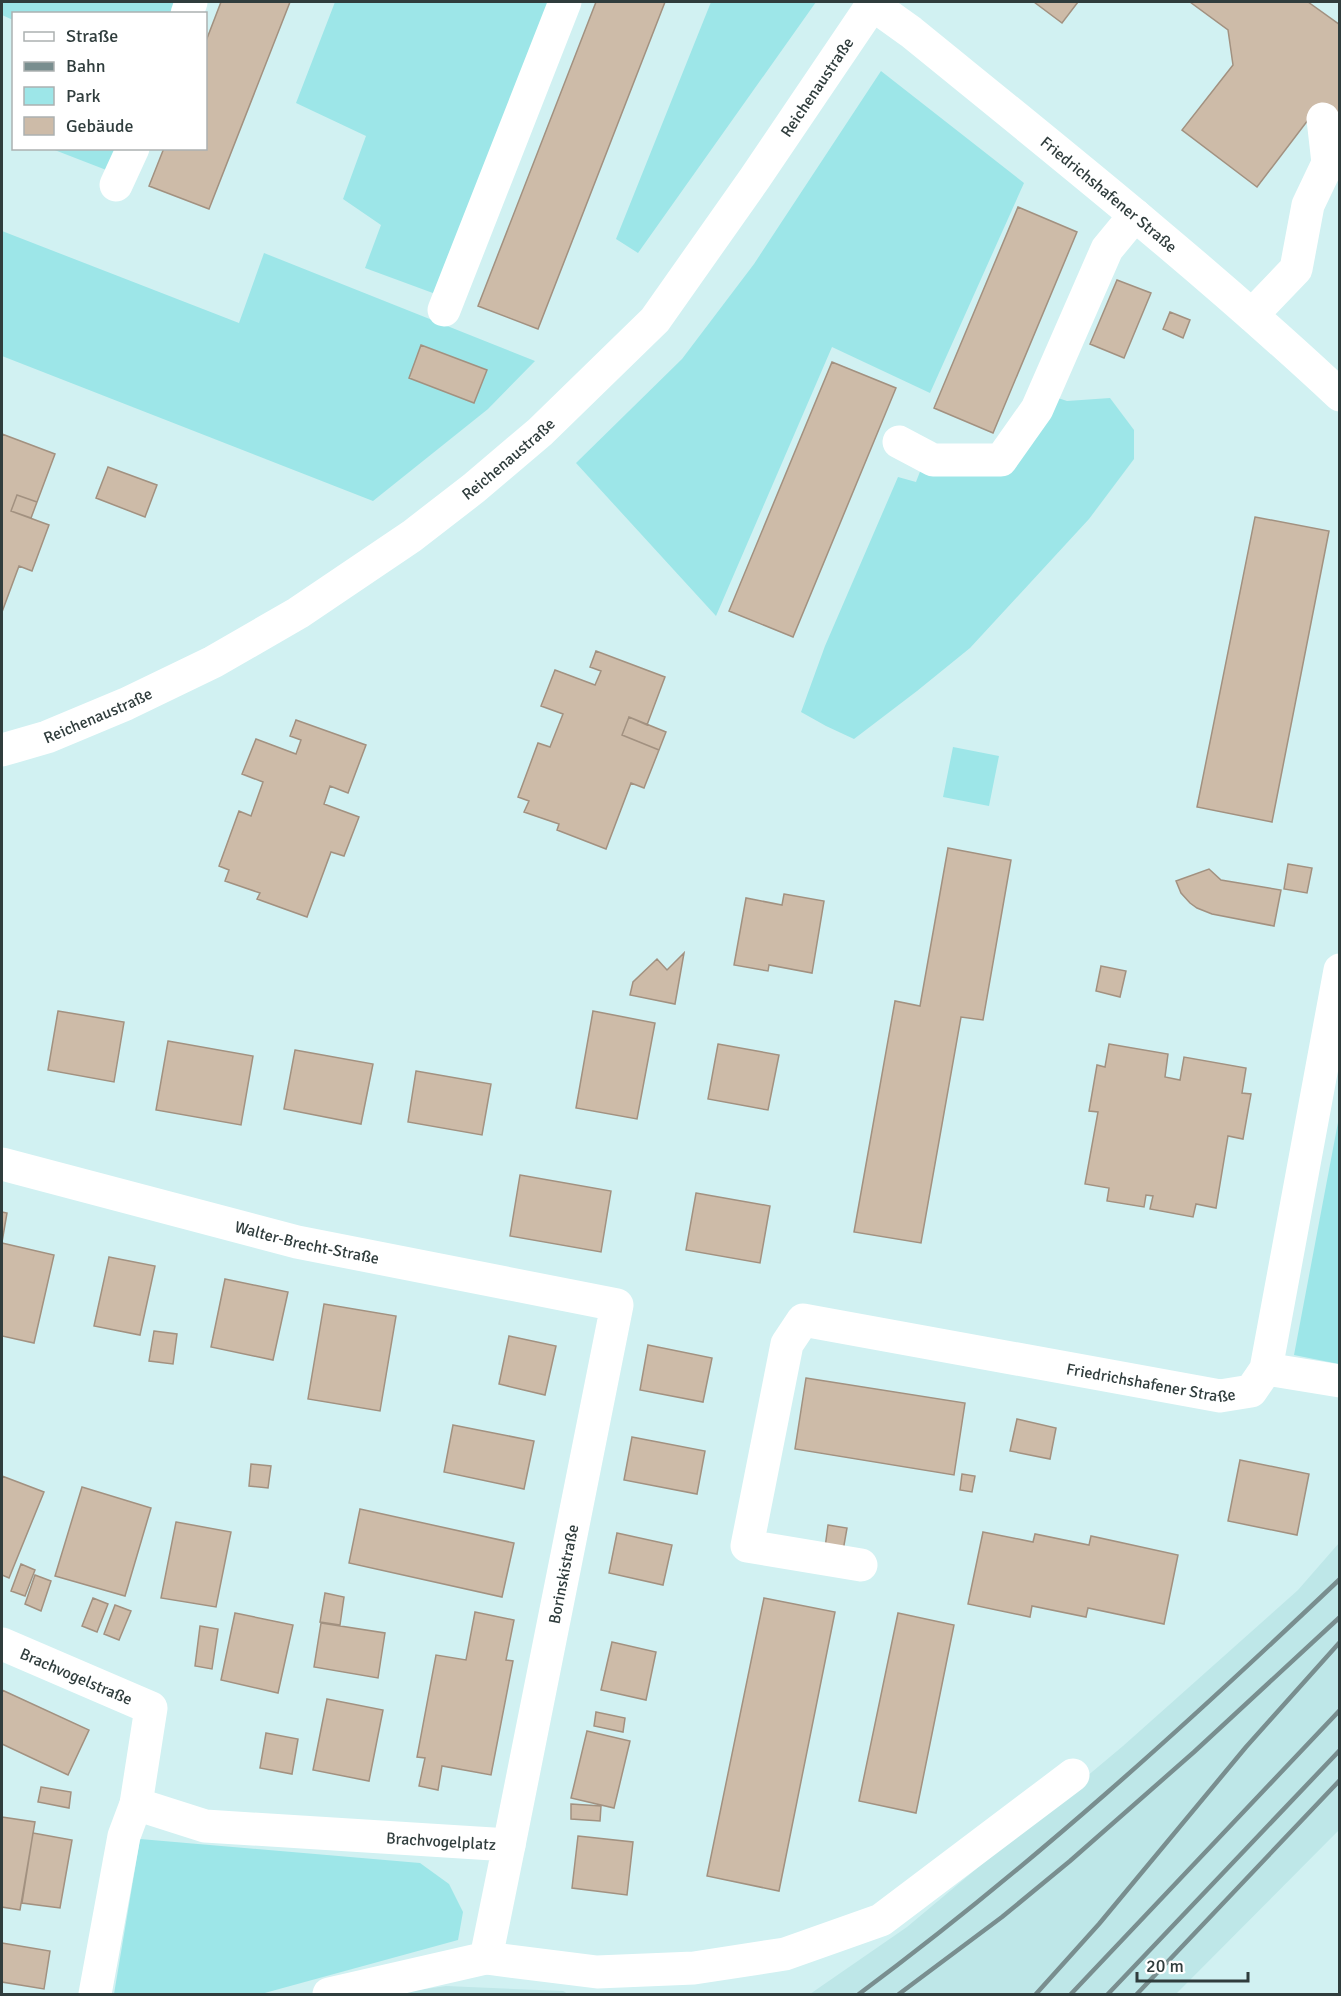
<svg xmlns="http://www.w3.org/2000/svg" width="1341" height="1996" font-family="Signika,sans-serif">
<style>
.built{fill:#bee7e8}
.green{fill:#9de6e8}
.building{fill:#cdbba8;stroke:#a29180;stroke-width:1.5}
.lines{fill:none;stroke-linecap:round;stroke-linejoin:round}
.minor{stroke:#fff;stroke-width:33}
.rail{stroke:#798e8f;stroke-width:4.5}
.labels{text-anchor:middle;stroke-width:5;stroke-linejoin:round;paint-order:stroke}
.street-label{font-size:16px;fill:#303d3d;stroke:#fff}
</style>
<rect width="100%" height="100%" fill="#d1f1f2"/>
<path class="built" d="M1339,1543V1830L1176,1994H810L907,1927L1123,1746L1298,1590Z
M446,1986L563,1991L568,1994H391Z"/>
<path class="green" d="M2,2H182L178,13L14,14L13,20L2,15Z
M335,2H556L441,296L365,268L381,225L343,199L366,136L296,103Z
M711,2H816L638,253L616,239Z
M881,71L1024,183L930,393L832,347L716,616L576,463L682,359L754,264Z
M52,149H124L114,173Z
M2,231L239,323L264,253L535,361L488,409L373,501L2,356Z
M1055,397L1067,401L1110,398L1134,430V459L1089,519L970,648L917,691L854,739L826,726L801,712L825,646L898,477L916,482L921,469L995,474Z
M953,747L999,756L989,806L943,797Z
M1339,1117V1364L1294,1355Z
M140,1839L420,1863L449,1884L463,1912L458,1940L261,1994H114Z"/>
<path class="building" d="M221,2H290L209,209L149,186L164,148H206V41Z
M596,2H665L538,329L478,306Z
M1034,2H1078L1062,23Z
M1190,2H1308L1340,25V118L1308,120L1257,187L1182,130L1233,65L1228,30Z
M1018,207L1077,232L993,433L934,408Z
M1117,280L1151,293L1124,358L1090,344Z
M1170,312L1190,320L1183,338L1163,329Z
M421,345L487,370L474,403L409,378Z
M832,362L896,388L793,637L729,611Z
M2,434L55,454L37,502L17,495L11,511L49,525L32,571L19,566L2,612Z
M108,467L157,485L145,517L96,498Z
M17,495L37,502L31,518L11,511Z
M1255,517L1329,531L1272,822L1197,807Z
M596,651L665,677L647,725L629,717L622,735L659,750L644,788L631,783L606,849L557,830L559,824L524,812L529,801L518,797L538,743L550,747L563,714L541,706L555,670L595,685L601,671L590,667Z
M629,717L666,732L659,750L622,735Z
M296,720L366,745L348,793L330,786L324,804L359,817L344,856L331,852L307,917L257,899L260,893L225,881L229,870L219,866L239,811L251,816L263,782L242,774L256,739L296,754L301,740L290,736Z
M948,848L1011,860L983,1020L961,1017L921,1243L854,1232L895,1001L920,1006Z
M1288,864L1312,868L1307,893L1284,889Z
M1209,869L1221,880L1281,890L1274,926L1212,914L1197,908L1190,903L1181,893L1176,881Z
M784,894L824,901L812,973L769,965L768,971L734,965L746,898L782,905Z
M684,953L675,1004L630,995L633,982L657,959L667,970Z
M1101,966L1126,971L1120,997L1096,991Z
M58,1011L124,1022L114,1082L48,1070Z
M593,1011L655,1023L637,1119L576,1108Z
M168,1041L253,1056L241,1125L156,1110Z
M718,1044L779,1055L768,1110L708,1099Z
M1109,1044L1168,1054L1165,1077L1180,1080L1184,1057L1246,1068L1242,1093L1251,1094L1243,1139L1228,1136L1216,1208L1196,1204L1193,1217L1150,1209L1153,1196L1146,1195L1144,1207L1107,1201L1109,1188L1085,1184L1098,1112L1089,1111L1097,1065L1105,1067Z
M295,1050L373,1064L361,1124L284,1109Z
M416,1071L491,1084L482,1135L408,1122Z
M520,1175L611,1191L601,1252L510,1236Z
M696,1193L770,1206L760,1263L686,1250Z
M2,1212L7,1213L2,1242Z
M2,1243L54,1255L34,1343L2,1336Z
M109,1257L155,1266L140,1335L94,1326Z
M225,1279L288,1292L273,1360L211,1347Z
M324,1304L396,1316L380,1411L308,1399Z
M154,1331L177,1334L173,1364L149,1361Z
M509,1336L556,1346L545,1395L499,1384Z
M648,1345L712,1358L703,1402L640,1390Z
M806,1378L965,1403L954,1475L795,1449Z
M1017,1419L1056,1428L1050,1459L1010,1451Z
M453,1425L534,1441L524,1489L444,1472Z
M632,1437L705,1451L697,1494L624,1480Z
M1240,1460L1309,1474L1297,1535L1228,1521Z
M251,1464L271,1466L268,1488L249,1486Z
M962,1474L975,1476L972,1492L960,1490Z
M2,1476L44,1492L9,1578L2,1575Z
M82,1487L151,1508L125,1596L55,1576Z
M360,1509L514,1543L502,1597L349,1563Z
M176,1522L231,1532L216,1607L161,1598Z
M828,1525L847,1528L843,1551L825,1548Z
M983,1532L1033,1542L1035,1534L1089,1545L1091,1536L1178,1555L1164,1624L1088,1608L1086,1617L1032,1606L1030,1617L968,1604Z
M617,1533L672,1545L663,1585L609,1573Z
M21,1564L35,1570L25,1596L11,1591Z
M35,1575L51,1581L41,1611L25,1604Z
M325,1593L344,1597L340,1625L320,1622Z
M93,1598L108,1604L97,1632L82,1626Z
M764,1598L835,1612L779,1891L707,1876Z
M115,1605L131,1611L119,1640L104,1634Z
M475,1612L514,1620L506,1660L513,1661L491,1775L442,1766L438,1790L419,1786L425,1758L417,1757L436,1655L466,1660Z
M235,1613L293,1625L278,1693L221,1680Z
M898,1613L954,1625L916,1813L859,1801Z
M321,1623L385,1633L378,1678L314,1667Z
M200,1626L218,1629L212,1669L195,1666Z
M612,1642L656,1652L646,1700L601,1690Z
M2,1690L89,1730L68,1775L2,1744Z
M327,1699L383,1710L369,1781L313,1770Z
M596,1712L625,1718L623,1732L594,1726Z
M587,1731L630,1741L614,1808L571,1798Z
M266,1733L298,1739L292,1774L260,1768Z
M41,1787L71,1792L69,1808L38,1802Z
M571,1804L601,1806L600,1821L571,1819Z
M2,1817L35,1822L20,1910L2,1907Z
M33,1833L72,1840L60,1908L22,1903Z
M578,1836L633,1842L627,1895L572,1888Z
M2,1943L50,1951L44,1989L2,1982Z"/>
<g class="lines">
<g class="minor">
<path id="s1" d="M872,4L911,32C1056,150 1203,267 1340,395"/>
<path d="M187,14L191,2"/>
<path d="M116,185L133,148"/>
<path d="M444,310L565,2"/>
<path d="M1252,315L1296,269L1308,205L1328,163L1323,119"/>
<path d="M899,442L933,460H1001L1037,409L1107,249L1135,215"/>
<path id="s2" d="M2,750L47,737L126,704L213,662L298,613L412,536L474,488L540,432L655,320L755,178L874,2"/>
<path id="s3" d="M2,1164L297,1242L617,1305L509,1845"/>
<path d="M1266,1369L1340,1381"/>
<path id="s4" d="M861,1565L747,1546L787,1344L803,1320L1220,1396L1251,1391L1266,1369L1340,970"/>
<path id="s5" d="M2,1644L151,1708L136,1804L124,1836L95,1994"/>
<path id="s6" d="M136,1804L205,1826L509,1845L486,1958L329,1994"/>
<path d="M486,1958L597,1972L694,1968L785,1954L881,1920L1073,1775"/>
</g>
<path class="rail" d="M859,1994C1029,1868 1186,1725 1340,1579
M899,1994L1002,1917L1070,1861L1194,1752L1340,1617
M1036,1994L1099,1924L1246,1747L1340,1642
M1071,1994L1340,1710
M1108,1994L1340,1750
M1137,1994L1340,1780"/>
</g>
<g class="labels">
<g class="street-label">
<text dy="6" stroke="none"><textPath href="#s2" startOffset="1074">Reichenaustraße</textPath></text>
<text dy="6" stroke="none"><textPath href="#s1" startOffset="304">Friedrichshafener Straße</textPath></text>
<text dy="6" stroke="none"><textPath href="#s2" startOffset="588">Reichenaustraße</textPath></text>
<text dy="6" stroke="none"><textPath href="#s2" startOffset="102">Reichenaustraße</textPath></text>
<text dy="6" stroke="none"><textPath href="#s3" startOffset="315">Walter-Brecht-Straße</textPath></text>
<text dy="6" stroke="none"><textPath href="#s4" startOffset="704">Friedrichshafener Straße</textPath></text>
<text transform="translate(563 1574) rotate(-79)" y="6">Borinskistraße</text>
<text dy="6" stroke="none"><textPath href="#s5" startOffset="81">Brachvogelstraße</textPath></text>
<text dy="6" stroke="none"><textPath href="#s6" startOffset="309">Brachvogelplatz</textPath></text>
</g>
</g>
<rect width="1341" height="1996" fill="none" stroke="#303d3d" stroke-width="6"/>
<rect x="12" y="12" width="195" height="138" fill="#ffffff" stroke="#acb1b1" stroke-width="1.5"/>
<rect x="24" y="32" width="30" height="9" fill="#ffffff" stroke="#acb1b1" stroke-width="1.5"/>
<text x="66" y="42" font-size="18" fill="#303d3d">Straße</text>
<rect x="24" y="62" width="30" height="9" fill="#798e8f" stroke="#acb1b1" stroke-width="1.5"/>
<text x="66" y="72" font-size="18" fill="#303d3d">Bahn</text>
<rect x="24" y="87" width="30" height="18" fill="#9de6e8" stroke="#acb1b1" stroke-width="1.5"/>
<text x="66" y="102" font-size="18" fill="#303d3d">Park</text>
<rect x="24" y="117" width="30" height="18" fill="#cdbba8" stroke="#acb1b1" stroke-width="1.5"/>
<text x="66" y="132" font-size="18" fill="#303d3d">Gebäude</text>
<path d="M1137 1972v9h111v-9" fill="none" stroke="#303d3d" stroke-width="3"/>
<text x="1146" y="1972" font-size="18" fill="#303d3d" stroke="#ffffff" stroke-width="4.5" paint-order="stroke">20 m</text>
</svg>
